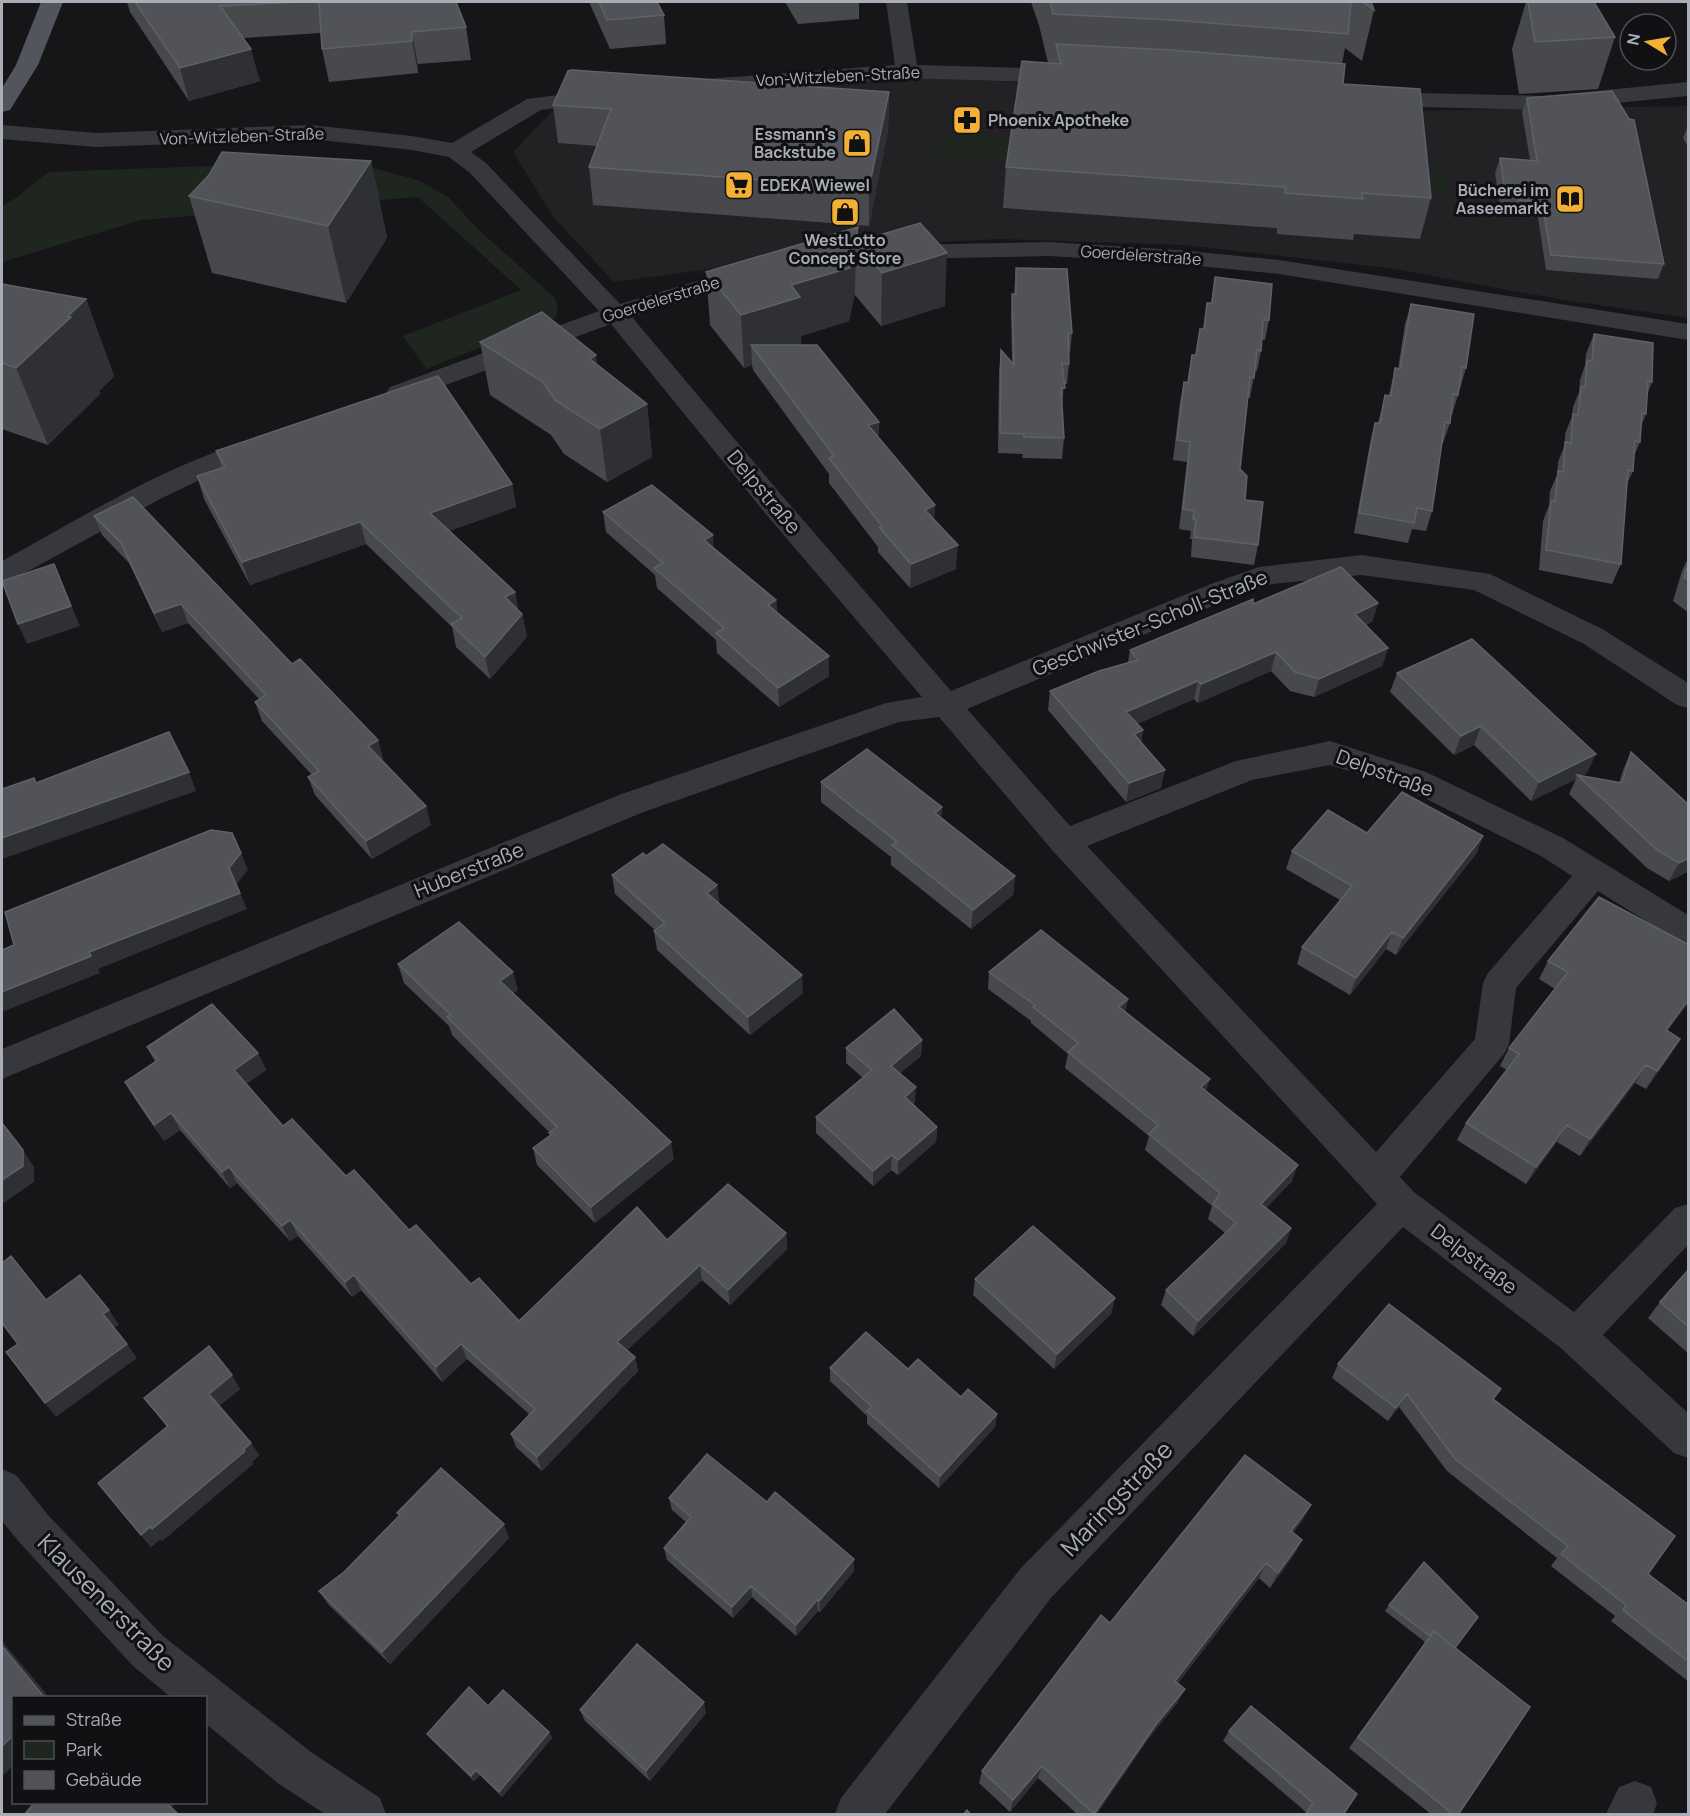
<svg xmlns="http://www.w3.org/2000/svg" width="1690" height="1816" font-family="Manrope,sans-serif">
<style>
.built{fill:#222225}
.green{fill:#1e261f}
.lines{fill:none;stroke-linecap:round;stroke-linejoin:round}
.minor{fill:#37383d;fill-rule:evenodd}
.major{fill:#53555c;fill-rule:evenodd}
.wall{fill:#47494d}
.shaded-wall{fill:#2f3033}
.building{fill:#525359;stroke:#5f6168;stroke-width:1.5}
.labels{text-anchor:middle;stroke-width:6;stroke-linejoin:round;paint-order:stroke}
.far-street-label{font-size:16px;fill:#a8adb8;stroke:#111113}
.far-poi-label{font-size:16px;font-weight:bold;fill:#a8adb8;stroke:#111113;text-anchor:start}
.street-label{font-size:20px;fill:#a8adb8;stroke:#111113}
.near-street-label{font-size:24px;fill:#a8adb8;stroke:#111113}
</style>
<rect width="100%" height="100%" fill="#161618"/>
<path class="built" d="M918,77L1186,91L1401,111L1688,106V318L1558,299L1389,268L1184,245L999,239L886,245L614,282L554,218L513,152L558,105L742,84Z"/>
<path class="green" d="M938,134L1051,143L1048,164L934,156Z
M317,162L361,165L418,180L448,197L480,231L554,297L558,306L556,317L426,369L403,336L521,290L418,197L141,220L2,262V206L16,198L48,172Z
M1367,166L1444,171L1447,193L1369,188Z"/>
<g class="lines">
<path class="minor" d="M886,2H907L917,65L1064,69L1072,71L1075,76L1072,81L1064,83L907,78L691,94L683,92L680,87L683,82L691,80L895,65Z
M1688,82V96L1545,110L1376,106L1368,104L1365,99L1368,94L1376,92L1545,96Z
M598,90L606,92L609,97L606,102L541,110L471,152L486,163L620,304L741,268L750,266L759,268L762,273L759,278L632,317L785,499L951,691L1211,584L1259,567L1361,555L1490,574L1604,630L1688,683V708L1677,705L1584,644L1474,590L1361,575L1272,584L1231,598L967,709L1070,826L1236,761L1330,741L1426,772L1563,838L1688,915V944L1676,940L1598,891L1516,988L1509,1044L1504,1054L1400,1177L1414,1192L1574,1312L1675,1208L1688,1204V1245L1603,1335L1688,1413V1458L1674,1453L1562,1349L1403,1227L1051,1598L885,1814H835L841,1798L1021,1568L1377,1204L1053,851L939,717L899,722L641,813L2,1079V1049L619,795L886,703L922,697L765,513L611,324L408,399L399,401L390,399L386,393L390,387L599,311L470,173L449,157L412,150L311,139L96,147L2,139V125L96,133L311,125L412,136L452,143L527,99ZM1330,765L1404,788L1541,856L1572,876L1488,973L1483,983L1475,1039L1376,1152L1087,846L1252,780Z
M1049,242L1178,250L1279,260L1688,324V340L1279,274L1178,264L1049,256L901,259L892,257L889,252L892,247L901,245Z
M261,437L271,440L275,446L271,452L210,475L160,499L12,580L2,583V561C85,516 169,462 261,437Z
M2,1469L16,1475L48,1515L163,1636L311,1752L380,1798L386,1814H325L279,1784L206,1724V1698H172L133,1666L20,1543L2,1521Z
M1635,1781L1651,1787L1657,1803L1653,1814H1606L1619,1787Z"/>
<path class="major" d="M41,2H63L38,65L10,110L2,112V88L16,65Z"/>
</g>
<path class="wall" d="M127,2H456L466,27L471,60L418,64V73L329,82L322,49L321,33L243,38L260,81L189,101L130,12Z
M589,2H657L664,15L666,44L610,49Z
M785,2H859V19L798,24Z
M1031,2H1371L1374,10L1362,61L1345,48L1342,64L1343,84L1431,198L1420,239L1354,234L1353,240L1277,234V228L1003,208L1006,167L1048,63L1039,25Z
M1526,2H1594L1615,37L1598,89L1519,94L1512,49Z
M889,92L888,130L869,226L593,205L589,167L597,146L558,143L553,105Z
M1527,98L1664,264L1658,279L1546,270L1538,217L1513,215V212L1501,211L1495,173L1500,158L1530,160L1522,112Z
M1687,128H1689V149L1683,138Z
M371,161L387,238L346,303L212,273L189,196Z
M858,227V242L945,306L881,326L855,295V292L849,321L801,336V345L879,422V438L935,520L956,569L910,588L878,552V547L829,483V474L753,370L752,365L744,368L710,325L706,272Z
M1016,268L1072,333L1070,353H1069V364L1067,384H1064L1062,408L1064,438L1062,459L1022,458L1023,454L998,453L999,370L1001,350L1012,362L1011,314L1012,294H1014Z
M1215,277L1269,320L1265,340H1262L1261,351L1257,371L1255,370L1250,398H1248L1240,469L1245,500L1258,545L1254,565L1191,557L1192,539H1190L1191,531L1179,529L1187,462L1173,460L1180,402L1184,382L1187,383L1192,355H1195L1200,329H1203L1207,303H1211Z
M2,284L86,299L114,376L99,391L100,394L48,445L2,429Z
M1411,304L1466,368L1460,389L1459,388L1458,395L1452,415H1450V423L1443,443H1442L1432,511L1426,531L1412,529L1408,543L1354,533L1370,443L1375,423H1378L1385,395H1389L1395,368L1398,369L1405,324Z
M1594,334L1652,382L1647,395L1646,414L1641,426L1640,442L1634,456L1633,471L1626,486L1621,564L1612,584L1539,570L1543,521L1549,505L1550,491L1557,475L1558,462L1565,444V434L1572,416L1573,407L1579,392L1580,380L1585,365L1586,354Z
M480,342L598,365L647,404L652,457L607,482L564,454L551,435L490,395Z
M216,451L512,484L516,507L449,531L515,592L518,610L522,614L527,637L490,679L456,647L452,627L366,544L250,585L204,499L197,476L222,468Z
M603,512L714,548L776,600L777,612L829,656V676L779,707L717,653L716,640L657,588L655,575L606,532Z
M94,516L292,664L378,740L383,759L381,760L431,825L372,859L315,795L308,777L312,775L262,721L255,702L259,699L188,623L162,632L129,563L102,535Z
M1689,556V613L1673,601L1682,571Z
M1378,603L1372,622L1366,625L1388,648L1382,666L1314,697L1290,691L1271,671L1198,703L1194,699L1137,724L1143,730L1141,742L1161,788L1126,802L1048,710L1050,691L1128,662L1130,650L1253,604Z
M1397,673L1587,773L1581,776L1619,783L1623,770L1631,752L1689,871L1669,881L1647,868L1569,794L1576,779L1531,801L1474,745L1454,755L1390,692Z
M821,782L942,807L941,817L1015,876L1013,895L971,929L891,865V857L821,802Z
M1367,833L1483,836L1476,854L1396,955L1386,949L1350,995L1297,964L1302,947L1340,900L1286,869L1292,851Z
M646,856L717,885L719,903L803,993L750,1035L657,950L654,931L655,930L615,894L612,875Z
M1689,945V1002L1667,1031L1669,1057L1646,1089L1635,1083L1580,1156L1557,1142L1526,1184L1457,1140L1466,1123L1507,1070L1500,1066L1509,1048L1555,989L1539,979L1548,961Z
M398,964L518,990L513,993L674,1159L595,1223L537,1165L533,1148L550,1135V1133L452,1035L449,1026L404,983Z
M989,972L1126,1012L1206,1091L1292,1181L1266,1208L1291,1228L1286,1243L1193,1336L1161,1305L1166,1290L1225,1233L1208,1219L1212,1206L1145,1150L1149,1136L1065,1068L1068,1054L1031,1023V1021L988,989Z
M922,1040L921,1056L900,1073L915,1102L913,1104L937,1127L936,1142L898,1175L891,1170L873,1186L816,1133V1117L863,1078L846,1063V1048Z
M147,1047L258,1053L266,1070L246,1084L283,1126L346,1176L471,1284L519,1321L667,1240L786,1233L787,1249L730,1305L702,1280L627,1350L635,1357L638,1371L542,1471L516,1447L511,1434L529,1414L467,1359L442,1382L361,1290L352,1297L298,1236L290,1241L237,1183L230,1188L180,1130L164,1141L135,1099L125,1082L155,1062Z
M1689,1269V1354L1648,1318L1660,1302Z
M975,1279L1115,1298L1111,1314L1054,1369L973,1295Z
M1338,1364L1494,1399L1648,1574L1689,1605V1682L1611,1621L1615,1616L1551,1566L1557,1558L1447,1471L1399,1407L1388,1421L1332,1378Z
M830,1368L908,1369L997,1414L995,1427L939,1488L867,1424V1416L830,1381Z
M240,1389L219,1406L259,1455L252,1462L253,1464L162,1541L160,1539L151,1547L141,1535L167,1427L144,1398Z
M669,1498L767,1502L854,1559V1571L820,1612L818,1611L796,1636L752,1597L733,1618L667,1560L664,1548L686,1522L672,1510Z
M1311,1505L1302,1521L1293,1533L1302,1540L1293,1556L1270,1588L1259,1578L1178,1683V1702L1151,1735L1096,1815H1078L1038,1778L1010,1812L979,1783L982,1771L1110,1623Z
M397,1513L509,1538L390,1664L328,1604L319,1591L344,1572L399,1516Z
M1389,1605L1455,1648L1458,1815H1432L1349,1748L1425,1642L1385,1611Z
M488,1706L549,1732L552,1738L502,1797L480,1775L474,1781L431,1739L427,1734Z
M580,1710L706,1713L650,1781L585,1721Z
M1229,1731L1343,1815H1304L1306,1812L1223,1741Z"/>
<path class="shaded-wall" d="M412,32L418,64V73L412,41Z
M251,49L260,81L189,101L180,68Z
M889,92L888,130L869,226V188Z
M371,161L387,238L346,303L328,226Z
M858,227V245L856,242L855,292L849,321L801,336L802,350L751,345L752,365L744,368L741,315L791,285Z
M947,253L945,306L881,326L882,273Z
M86,299L114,376L99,391L100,394L48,445L16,368Z
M596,355L603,409L590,359Z
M647,404L652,457L607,482L600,429Z
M879,422V446L868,425Z
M512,484L516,507L435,536L430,513Z
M935,505L934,530L925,510Z
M360,522L366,544L250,585L242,562Z
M713,535L714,556L704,540Z
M958,545L956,569L910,588L911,564Z
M54,564L80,626L27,644L18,624Z
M515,592L519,614L505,597Z
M776,600L777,620L768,605Z
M1378,603L1372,622L1349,632L1355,614Z
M181,604L188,623L162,632L154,613Z
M522,614L527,637L490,679L485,657Z
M1388,648L1382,666L1314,697L1319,679Z
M1276,652L1271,671L1198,703L1201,684Z
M829,656V676L779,707L778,688Z
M1198,681L1194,699L1123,730L1126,712Z
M1481,726L1474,745L1454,755L1461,736Z
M1143,730L1140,749L1134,734Z
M378,740L383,759L373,765L368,746Z
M1596,754L1587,773L1579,777L1577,775L1576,779L1531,801L1539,782Z
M1165,770L1161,788L1126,802L1129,783Z
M189,772L196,791L2,859V838Z
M426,806L431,825L372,859L366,841Z
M942,807L941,827L935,813Z
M1483,836L1476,854L1396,955L1403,938Z
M241,853L248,870L236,885L229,868Z
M1689,858V871L1669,881L1679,863Z
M1015,876L1013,895L971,929L973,910Z
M717,885L719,904L707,893Z
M240,893L247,909L98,969L100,973L2,1012V992L89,952Z
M1392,932L1386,949L1350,995L1356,978Z
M513,972L518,990L505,999L500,981Z
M802,975L803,993L750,1035L748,1017Z
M1128,999L1125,1015L1119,1007Z
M1689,999V1002L1655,1048L1666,1030Z
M1680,1039L1669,1057L1646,1089L1657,1071Z
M922,1040L921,1056L891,1081V1066Z
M258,1053L266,1070L242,1087L234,1070Z
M1646,1065L1635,1083L1580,1156L1590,1139Z
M1210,1079L1205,1095L1201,1087Z
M916,1087L915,1102L904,1113L905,1097Z
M171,1113L180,1130L164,1141L154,1125Z
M1567,1125L1557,1142L1526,1184L1536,1167Z
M937,1127L936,1142L898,1175V1160Z
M671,1142L674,1159L595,1223L591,1207Z
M23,1150L34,1167V1182L2,1204V1180Z
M892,1155L891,1170L873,1186V1171Z
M1298,1165L1292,1181L1255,1219L1261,1204Z
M229,1167L237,1183L230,1188L222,1172Z
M290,1220L298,1236L290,1241L282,1226Z
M1291,1228L1286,1243L1193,1336L1198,1321Z
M786,1233L787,1249L730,1305L728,1290Z
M700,1265L702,1280L620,1357L617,1342Z
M354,1275L361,1290L352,1297L345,1282Z
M1115,1298L1111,1314L1054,1369L1057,1354Z
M109,1310L119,1325L113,1328L103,1314Z
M127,1344L137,1358L56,1417L45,1403Z
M461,1344L467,1359L442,1382L436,1367Z
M635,1357L638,1371L542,1471L537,1457Z
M232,1375L240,1389L218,1407L209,1394Z
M1407,1394L1399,1407L1388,1421L1396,1408Z
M997,1414L995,1427L939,1488L940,1476Z
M251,1443L259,1455L252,1462L253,1464L162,1541L152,1529Z
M1311,1505L1302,1521L1283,1547L1291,1531Z
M504,1524L509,1538L390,1664L382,1652Z
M150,1527L160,1539L151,1547L141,1535Z
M1302,1540L1293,1556L1270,1588L1278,1573Z
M854,1559V1571L820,1612L819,1601Z
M1266,1563L1259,1578L1169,1694L1175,1681Z
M751,1586L752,1597L733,1618L732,1607Z
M817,1600L818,1611L796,1636V1625Z
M2,1641L50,1698H45L2,1646Z
M1185,1689L1178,1702L1151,1735L1096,1815H1094L1157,1723Z
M704,1702L706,1713L650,1781L646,1771Z
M549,1732L552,1738L502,1797L499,1792Z
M14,1735V1765L2,1776V1746Z
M1042,1766L1038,1778L1010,1812L1013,1800Z
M476,1770L480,1775L474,1781L471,1776Z
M166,1803H171L174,1805L172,1807L180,1815H178Z"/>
<path class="building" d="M135,2H297L220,6L251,49L180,68Z
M319,2H456L466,27L412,32V41L322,49Z
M599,2H657L664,15L607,20Z
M1050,2H1351L1348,34L1172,20L1053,14Z
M1363,2H1371L1374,10Z
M1528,2H1594L1615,37L1535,42Z
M1056,44L1171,50L1345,64L1343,84L1420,89L1431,198L1362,193L1363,199L1285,193V187L1006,167L1022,61L1061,64Z
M572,70L889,92L869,188L589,167L611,109L553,105L568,71Z
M1612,91L1629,119L1634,120L1664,264L1551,255L1542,202L1518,200V197L1506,196L1500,158L1537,161L1527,98Z
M222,152L371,161L328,226L189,196L209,175Z
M920,223L947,253L882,273L856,242Z
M858,227L850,268L791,285L800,297L741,315L706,272Z
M1016,268L1067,269L1072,333H1068L1069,364H1062L1065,388H1061L1064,438L1024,437V434L1000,433L1001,350L1014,365L1012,294H1016Z
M1215,277L1272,284L1269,320H1263L1261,351L1257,350L1254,378L1250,377L1240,469L1247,476L1245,500L1263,502L1258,545L1194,537L1196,519H1193L1194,511L1183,509L1190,442L1177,440L1184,382L1188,383L1192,355H1196L1200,329H1204L1207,303H1212Z
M2,284L86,299L68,316L71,317L16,368L2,363Z
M1411,304L1474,314L1466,368L1462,367L1458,395L1453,394L1450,423L1445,422L1432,511L1417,508L1414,523L1359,513L1375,423H1380L1385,395L1391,396L1395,368L1400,369Z
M542,312L596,355L590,359L647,404L600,429L556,401L543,382L480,342Z
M1594,334L1653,343L1652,382L1648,381L1646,414L1642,413L1640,442L1635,441L1633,471L1628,470L1621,564L1546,550L1551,501H1555L1558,471L1563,472L1565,442L1571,443L1573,414L1578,415L1581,387H1585L1587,360L1592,361Z
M751,345H817L879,422L868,425L935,505L925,510L958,545L911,564L879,527L882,526L829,458L834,456Z
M438,376L512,484L430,513L515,592L505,597L522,614L485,657L451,624L462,618L360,522L242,562L197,476L225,467L216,451Z
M652,485L713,535L704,540L776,600L768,605L829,656L778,688L716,633L724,628L654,568L663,563L603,512Z
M133,497L292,664L300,659L378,740L368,746L426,806L366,841L308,777L319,771L255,702L266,695L181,604L154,613L121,543L94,516Z
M1689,561V581L1684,577Z
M54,564L71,606L18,624L2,581Z
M1341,567L1378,603L1355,614L1388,648L1319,679L1295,672L1276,652L1201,684L1198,681L1126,712L1143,730L1134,734L1165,770L1129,783L1050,691L1099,671L1138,660L1130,650L1253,599V604Z
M1472,639L1596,754L1539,782L1481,726L1461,736L1397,673Z
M169,732L189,772L2,838V789L34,778L36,783Z
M867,749L942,807L935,813L1015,876L973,910L892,845L897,842L821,782Z
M1631,752L1689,805V858L1679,863L1657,850L1577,775L1622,783Z
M1402,792L1483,836L1403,938L1392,932L1356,978L1302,947L1352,886L1292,851L1328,810L1367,833Z
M211,830L232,833L241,853L229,868L240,893L89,952L91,956L2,992V950L14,945L5,912Z
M663,844L717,885L707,893L802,975L748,1017L654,931L665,923L612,875L643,853L646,856Z
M1599,897L1689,945V999L1666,1030L1680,1039L1657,1071L1646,1065L1590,1139L1567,1125L1536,1167L1466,1123L1519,1054L1509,1048L1568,972L1548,961Z
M459,922L513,972L500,981L671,1142L591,1207L533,1148L552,1134L549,1133L557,1127L447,1017L451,1015L398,964Z
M1041,930L1128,999L1119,1007L1210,1079L1201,1087L1298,1165L1261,1204L1291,1228L1198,1321L1166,1290L1236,1223L1213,1204L1220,1193L1149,1134L1158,1125L1068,1052L1078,1043L1033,1007L1035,1005L989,972Z
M212,1004L258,1053L234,1070L283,1126L292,1119L346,1176L354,1170L409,1230L416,1225L471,1284L479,1278L519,1321L637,1207L667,1240L728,1184L786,1233L728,1290L700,1265L617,1342L635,1357L537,1457L511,1434L535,1409L461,1344L436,1367L354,1275L345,1282L290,1220L282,1226L229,1167L222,1172L171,1113L154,1125L125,1082L158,1060L147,1047Z
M894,1009L922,1040L891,1066L916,1087L905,1097L937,1127L898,1160L892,1155L873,1171L816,1117L872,1070L846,1048Z
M2,1123L23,1150V1166L2,1180Z
M1033,1226L1115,1298L1057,1354L975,1279Z
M11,1256L46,1300L80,1275L109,1310L103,1314L127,1344L45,1403L6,1352L18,1344L2,1323V1263Z
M1689,1269V1327L1660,1302Z
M1389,1304L1501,1389L1493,1399L1675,1536L1648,1574L1689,1605V1662L1623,1610L1626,1605L1561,1554L1568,1546L1455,1459L1407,1394L1396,1408L1338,1364Z
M866,1332L908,1369L918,1359L961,1397L968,1389L997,1414L940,1476L867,1411L872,1407L830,1368Z
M209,1346L232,1375L209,1394L251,1443L244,1449L245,1451L152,1529L150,1527L141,1535L98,1483L168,1426L144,1398Z
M707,1454L767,1502L775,1492L854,1559L819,1601L817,1600L796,1625L751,1586L732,1607L664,1548L691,1517L669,1498Z
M1245,1455L1311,1505L1291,1531L1302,1540L1278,1573L1266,1563L1175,1681L1185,1689L1157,1723L1094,1814L1042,1766L1013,1800L982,1771L1101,1615L1110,1623Z
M441,1468L504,1524L382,1652L319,1591L344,1572L400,1515L397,1513Z
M1424,1562L1478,1617L1455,1648L1434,1631L1430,1636L1389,1605Z
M1434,1631L1530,1707L1458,1815H1454L1358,1737Z
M637,1644L704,1702L646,1771L580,1710Z
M2,1646L45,1698H14V1735L2,1746Z
M469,1687L488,1706L503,1690L549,1732L499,1792L476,1770L471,1776L427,1734Z
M1251,1706L1357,1794L1343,1815H1305L1313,1803L1229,1731Z
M34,1803H166L178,1814V1815H24Z
M967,1810L971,1815H963Z"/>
<defs>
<g id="pharmacy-square" transform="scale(1.5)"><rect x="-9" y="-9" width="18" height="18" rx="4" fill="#f2b134" stroke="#111113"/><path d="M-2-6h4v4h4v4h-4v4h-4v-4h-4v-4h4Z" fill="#111"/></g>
<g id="shop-square" transform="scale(1.5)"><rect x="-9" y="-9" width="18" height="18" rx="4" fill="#f2b134" stroke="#111113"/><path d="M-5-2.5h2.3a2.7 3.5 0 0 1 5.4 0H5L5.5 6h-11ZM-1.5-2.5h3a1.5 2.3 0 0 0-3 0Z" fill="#111"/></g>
<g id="supermarket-square" transform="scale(1.5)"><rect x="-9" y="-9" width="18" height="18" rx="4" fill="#f2b134" stroke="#111113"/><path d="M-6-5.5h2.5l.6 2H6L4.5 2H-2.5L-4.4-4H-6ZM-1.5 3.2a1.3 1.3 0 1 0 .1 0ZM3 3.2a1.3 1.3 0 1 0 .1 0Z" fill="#111"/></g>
<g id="library-square" transform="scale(1.5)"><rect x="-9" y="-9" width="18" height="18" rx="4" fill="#f2b134" stroke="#111113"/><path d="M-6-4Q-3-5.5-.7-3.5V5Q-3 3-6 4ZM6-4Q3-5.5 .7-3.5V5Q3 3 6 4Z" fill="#111"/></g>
</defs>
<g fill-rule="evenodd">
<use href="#pharmacy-square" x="967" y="120"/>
<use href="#shop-square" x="857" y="143"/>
<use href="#supermarket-square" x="739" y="185"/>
<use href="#library-square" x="1570" y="199"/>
<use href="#shop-square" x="845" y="212"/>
</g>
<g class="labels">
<g class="far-street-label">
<text transform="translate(838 76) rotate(-3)" y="6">Von-Witzleben-Straße</text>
<text transform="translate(242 136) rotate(-2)" y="6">Von-Witzleben-Straße</text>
<text transform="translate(1141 255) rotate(4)" y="6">Goerdelerstraße</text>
<text transform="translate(661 299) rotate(-17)" y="6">Goerdelerstraße</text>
</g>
<g class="far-poi-label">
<text x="988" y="126">Phoenix Apotheke</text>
<text x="836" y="140" text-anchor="end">Essmann's<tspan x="836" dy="18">Backstube</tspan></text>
<text x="760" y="191">EDEKA Wiewel</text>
<text x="1549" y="196" text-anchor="end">Bücherei im<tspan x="1549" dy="18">Aaseemarkt</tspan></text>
<text x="845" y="246" text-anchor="middle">WestLotto<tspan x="845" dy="18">Concept Store</tspan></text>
</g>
<g class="street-label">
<text transform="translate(764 492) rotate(50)" y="7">Delpstraße</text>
<text transform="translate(1150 623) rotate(-22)" y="7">Geschwister-Scholl-Straße</text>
<text transform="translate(1385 773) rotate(20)" y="7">Delpstraße</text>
<text transform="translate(469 870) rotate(-22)" y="7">Huberstraße</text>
<text transform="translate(1474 1259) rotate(37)" y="7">Delpstraße</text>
</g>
<g class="near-street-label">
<text transform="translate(1117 1499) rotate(-46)" y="8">Maringstraße</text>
<text transform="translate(106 1603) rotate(45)" y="8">Klausenerstraße</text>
</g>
</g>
<rect width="1690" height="1816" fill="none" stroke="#a8adb8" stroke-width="6"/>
<rect x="12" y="1696" width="195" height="108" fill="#111113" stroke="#4d4f55" stroke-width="1.5"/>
<rect x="24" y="1716" width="30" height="9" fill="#53555c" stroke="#4d4f55" stroke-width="1.5"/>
<text x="66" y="1726" font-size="18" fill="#a8adb8">Straße</text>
<rect x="24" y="1741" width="30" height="18" fill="#1e261f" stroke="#4d4f55" stroke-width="1.5"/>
<text x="66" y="1756" font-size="18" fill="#a8adb8">Park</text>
<rect x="24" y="1771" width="30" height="18" fill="#525359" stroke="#4d4f55" stroke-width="1.5"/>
<text x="66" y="1786" font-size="18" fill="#a8adb8">Gebäude</text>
<g transform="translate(1648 42) rotate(281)"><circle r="28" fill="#111113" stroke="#4d4f55" stroke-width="1.5"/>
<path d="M0-4.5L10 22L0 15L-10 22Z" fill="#f2b134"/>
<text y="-9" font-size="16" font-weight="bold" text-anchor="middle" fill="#a8adb8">N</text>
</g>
</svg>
